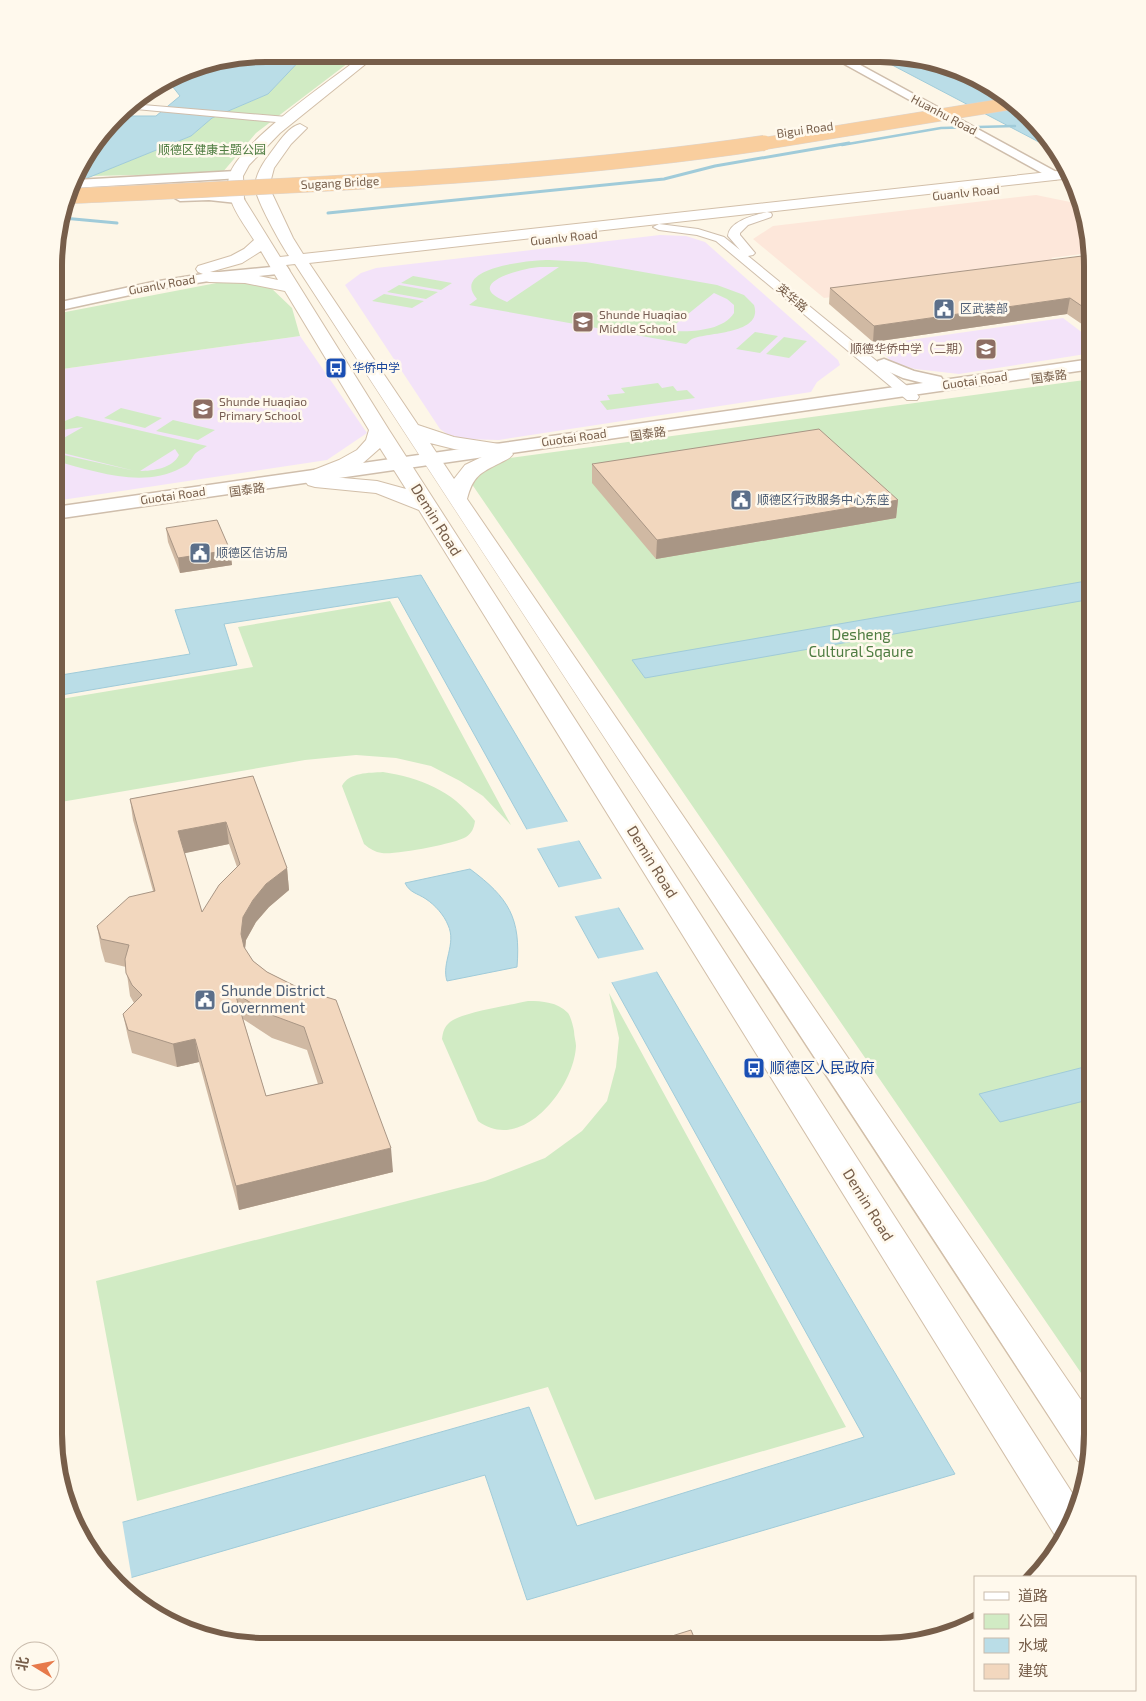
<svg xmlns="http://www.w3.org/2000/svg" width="1146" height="1701" font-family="'Exo 2','Noto Sans SC',sans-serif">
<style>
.commercial{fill:#fde7da}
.education{fill:#f3e3f9}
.green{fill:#d1ebc4;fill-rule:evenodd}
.water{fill:#badde7;stroke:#a0cbd9}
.pier{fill:#fdf6e7}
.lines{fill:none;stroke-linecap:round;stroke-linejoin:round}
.stream-far1{stroke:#a0cbd9;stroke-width:2.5}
.stream{stroke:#a0cbd9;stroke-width:3}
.minor-casing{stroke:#cfbeac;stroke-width:2}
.tertiary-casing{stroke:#cfbeac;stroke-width:3}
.secondary-casing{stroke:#d2bfa9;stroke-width:2}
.minor{fill:#fff;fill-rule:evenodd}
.tertiary{fill:#fff;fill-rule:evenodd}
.secondary{fill:#fff;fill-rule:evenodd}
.trunk-bridge-far1-casing{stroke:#dcd5d0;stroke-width:13;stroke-linecap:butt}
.trunk-bridge-casing{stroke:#dcd5d0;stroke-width:16;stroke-linecap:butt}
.trunk-bridge-far1{stroke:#f9ce9e;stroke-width:12}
.trunk-bridge{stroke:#f9ce9e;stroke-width:15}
.wall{fill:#d0b9a3;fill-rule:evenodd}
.shaded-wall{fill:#a99685}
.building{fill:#f2d7be;stroke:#a99685;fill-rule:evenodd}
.labels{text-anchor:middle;stroke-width:5;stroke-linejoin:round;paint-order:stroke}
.far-street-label{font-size:12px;fill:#775e4a;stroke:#fff9ed}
.far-park-label{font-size:12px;fill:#4f7d42;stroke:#fff9ed}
.far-service-label{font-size:12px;fill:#4e5e75;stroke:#fff9ed;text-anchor:start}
.far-education-label{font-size:12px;fill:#785e54;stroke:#fff9ed;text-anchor:start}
.far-transit-label{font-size:12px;fill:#164399;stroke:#fff9ed;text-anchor:start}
.street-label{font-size:15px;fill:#775e4a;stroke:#fff9ed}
.park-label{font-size:15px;fill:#4f7d42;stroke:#fff9ed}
.service-label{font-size:15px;fill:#4e5e75;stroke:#fff9ed;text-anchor:start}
.transit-label{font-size:15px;fill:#164399;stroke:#fff9ed;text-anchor:start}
.rim{fill:none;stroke:#775e4a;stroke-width:6}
</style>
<rect width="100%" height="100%" fill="#fdf6e7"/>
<path class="commercial" d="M1036,195L1080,204L1089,253L1051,258L1063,268L824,298L753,239L773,226Z"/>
<path class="education" d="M660,235L686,236L705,242L838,360L840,365L817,382L811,392L499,440L463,439L447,434L440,429L345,285L361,273L376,268Z
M1063,318L1092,340V353L959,374L915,369L892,362L875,345Z
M300,336L367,433L327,460L55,501V370Z"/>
<path class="green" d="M306,54H360L256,133L222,173L92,176L191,136L212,118L268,94Z
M549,260L586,262L717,285L744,295L754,305C764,335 705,332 692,339C690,340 688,343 686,344L469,305L477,299C449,267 532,260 549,260ZM540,267H559L507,302C460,284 522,268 540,267ZM714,293L727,299L734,305V313C722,332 688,332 667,331Z
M413,276L452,283L441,290L401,283Z
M227,281L268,285L292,308L300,336L55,370V314Z
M399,285L438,292L426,299L387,292Z
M384,294L424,301L412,308L372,301Z
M755,332L778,336L760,353L736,349Z
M784,337L807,341L789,358L766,354Z
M1092,379V1389L467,477L502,459Z
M658,383L662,388L673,386L677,391L687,390L695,398L607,410L600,401L610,400L607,395L625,393L621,388Z
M121,408L162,418L145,428L104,418Z
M77,416L207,446C204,448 197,451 194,455C190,461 188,465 181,468C142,489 95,471 55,461V453L135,471L55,451V443L83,427L68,429L55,432V425ZM175,449L179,455C173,468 153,471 140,471Z
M173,420L215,430L198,440L156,431Z
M390,601L511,825L483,796L460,781L431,766L396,758L356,755L305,760L55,803V700L253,667L238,627Z
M383,772C420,778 452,790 475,821C474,828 472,833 466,837C454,844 395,855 382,853C375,852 370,849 364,844L342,786C349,772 369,773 383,772Z
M609,993L846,1427L595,1500L548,1387L137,1501L96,1281L485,1181L545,1158L582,1131L607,1101L616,1067L619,1038Z
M528,1001C543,1001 557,1002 568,1013C571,1017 573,1026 574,1031C574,1036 576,1042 576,1046C574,1088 522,1154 478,1121L442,1039C443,1032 444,1027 450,1022C462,1012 511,1005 528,1001Z"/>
<path class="water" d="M267,54H306L268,94L212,118L191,136L75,183L82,160L119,116H156L180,96L169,82L198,65Z
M875,56H907L961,70L1009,98L1048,137L1056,151Z
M421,575L955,1474L527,1600L485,1475L116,1582L81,1534L529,1407L577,1526L864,1437L398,597L224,624L237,665L55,696V676L190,654L175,610Z
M1092,580V599L645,678L632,660Z
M470,869C509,898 521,918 517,967L447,981C441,963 457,944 448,925C444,915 435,905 426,899C417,893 410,893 405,883Z
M1092,1065V1099L1000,1122L979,1094Z"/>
<path class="pier" d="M570,821L581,840L535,849L524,830Z
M604,878L621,907L572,917L556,888Z
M646,949L659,971L609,983L596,959Z
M122,1520L132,1580L118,1584L98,1564L79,1532Z"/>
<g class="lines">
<path class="stream-far1" d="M842,145L941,128L1015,126"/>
<path class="stream" d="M328,213L664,179L715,166L849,143
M63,218L117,223"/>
<g class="minor-casing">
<path id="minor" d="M131,104L287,117L292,120L287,123L125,108Z
M767,212L771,213L772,215L771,217L748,225L740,233V235L755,253L753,255L748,256L917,394L919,397L917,400H907L716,241L697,235L659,230L653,227L659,224L698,229L724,237L740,250L728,236C729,221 755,215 767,212Z"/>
</g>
<g class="tertiary-casing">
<path id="tertiary" d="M828,55H842L1062,175L1056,179L1051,178Z
M236,171L241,172L242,175L241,178L73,188L76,180Z
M209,192L237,195L244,199L237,203L209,200L180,201L173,197L180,193Z
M282,266L287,267L289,270L287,273L209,281L153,290L56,311V303L153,282L209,273Z
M884,359L914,371L941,377L943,380L1092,359V369L55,519V507L923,383L903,378L878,367L876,364L878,361Z"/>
</g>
<g class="secondary-casing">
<path id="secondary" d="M365,54H378L280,133L249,165L243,176L244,199L280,257L289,256C281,244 254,197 255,185C257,170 266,159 275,147C281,139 289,127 300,124L307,128L291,144L274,168L269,187L293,238L303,254L1067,170L1072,178L309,263L418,425L454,437L506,445L513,454C510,459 505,460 500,463C480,473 473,476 467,499L1092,1416V1449L1089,1464L1078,1461C819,1061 554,664 295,264L286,265L389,430L1080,1505L1063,1539L1056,1537L419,510L376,493L315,487L308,485L305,481L311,471L339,460L357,450L366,440L369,430L285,291L245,283L209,282L203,280L201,277L203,274L198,272L196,269L198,266L231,256L244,249L254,240C243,222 224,200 229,177C235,145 336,76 365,54ZM261,251L278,280L245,273L210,272L242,263ZM430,443L454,449L488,454L465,465L454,479ZM380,448L406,489L377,481L332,477L363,463Z"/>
</g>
<use href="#minor" class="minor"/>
<use href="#tertiary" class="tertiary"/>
<use href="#secondary" class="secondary"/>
<g class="trunk-bridge-far1-casing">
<path id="trunk-bridge-far1" d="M755,145L1014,103"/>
</g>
<g class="trunk-bridge-casing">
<path id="trunk-bridge" d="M70,196C302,185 534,177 764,143"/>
</g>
<use href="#trunk-bridge-far1" class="trunk-bridge-far1"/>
<use href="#trunk-bridge" class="trunk-bridge"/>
</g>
<path class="wall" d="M1092,267V331L1067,314L873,342L829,304L830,288Z
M592,464L898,500L896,518L656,559L592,483Z
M166,528L230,550L232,565L180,573L168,542Z
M253,776L287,868L289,890L269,907L256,922L246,940L245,949L253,961L267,972L303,990L393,1172L239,1210L199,1062L177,1067L132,1053L128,1037L123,1014L134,1003L130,996L126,967L105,962L101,948L97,926L153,891L133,820L130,799ZM229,844L237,867L202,912L184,853ZM243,1019L272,1038L307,1050L318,1084L266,1096Z"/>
<path class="shaded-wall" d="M1070,298L1067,314L873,342L874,326Z
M898,500L896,518L656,559L657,540Z
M230,550L232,565L180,573L178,558Z
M226,822L229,844L181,854L178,831Z
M287,868L289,890L269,907L256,922L246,940L244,957L241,934L243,917L253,900L266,884Z
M195,1039L199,1062L177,1067L173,1044Z
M391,1148L393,1172L239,1210L236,1186Z"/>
<path class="building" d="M1090,255L1092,267V313L1070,298L874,326L830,288Z
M819,429L898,500L657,540L592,464Z
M217,520L230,550L178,558L166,528Z
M253,776L287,868L266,884L253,900L243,917L241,934L244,947L253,961L267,972L303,990L336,1000L391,1148L236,1186L195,1039L173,1044L128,1030L123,1014L142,995L132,985L126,973L125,959L129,945L101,939L97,926L129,897L155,891L130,799ZM226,822L240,864L219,885L202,912L178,831ZM235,993L269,1014L304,1027L323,1083L266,1096Z
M691,1630L698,1647H637Z"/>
<defs>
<g id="civic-square" transform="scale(1.125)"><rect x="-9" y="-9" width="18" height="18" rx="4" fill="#5c6f8a" stroke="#fff9ed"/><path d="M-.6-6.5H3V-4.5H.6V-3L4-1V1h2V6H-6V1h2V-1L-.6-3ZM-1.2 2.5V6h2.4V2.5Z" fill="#fff"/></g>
<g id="school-square" transform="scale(1.125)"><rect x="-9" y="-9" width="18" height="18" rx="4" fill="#8d6e63" stroke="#fff9ed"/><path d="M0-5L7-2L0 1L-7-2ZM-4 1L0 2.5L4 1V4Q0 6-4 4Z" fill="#fff"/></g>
<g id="bus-square" transform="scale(1.125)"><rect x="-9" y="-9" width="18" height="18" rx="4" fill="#1a4fb4" stroke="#fff9ed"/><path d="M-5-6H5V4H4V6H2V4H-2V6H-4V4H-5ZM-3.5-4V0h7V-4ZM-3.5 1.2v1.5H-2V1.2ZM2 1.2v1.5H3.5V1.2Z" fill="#fff"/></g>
</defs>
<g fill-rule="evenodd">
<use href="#civic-square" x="944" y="309"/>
<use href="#school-square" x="583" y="322"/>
<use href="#school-square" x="986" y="349"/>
<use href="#bus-square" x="336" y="368"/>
<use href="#school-square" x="203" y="409"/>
<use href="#civic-square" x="741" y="500"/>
<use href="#civic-square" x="200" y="553"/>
<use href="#civic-square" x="205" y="1000"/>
<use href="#bus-square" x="754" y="1068"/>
</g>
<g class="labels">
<g class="far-street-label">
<text transform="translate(944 115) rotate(28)" y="4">Huanhu Road</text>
<text transform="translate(805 130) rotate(-8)" y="4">Bigui Road</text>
<text transform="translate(340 183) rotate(-3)" y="4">Sugang Bridge</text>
<text transform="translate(966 193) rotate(-6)" y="4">Guanlv Road</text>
<text transform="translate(564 238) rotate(-6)" y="4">Guanlv Road</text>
<text transform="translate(162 285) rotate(-10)" y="4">Guanlv Road</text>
<text transform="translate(792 298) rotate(40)" y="4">英华路</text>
<text transform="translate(1049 377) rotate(-8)" y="4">国泰路</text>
<text transform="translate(975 381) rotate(-8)" y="4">Guotai Road</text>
<text transform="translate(648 434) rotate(-8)" y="4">国泰路</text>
<text transform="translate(574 438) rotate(-8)" y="4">Guotai Road</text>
<text transform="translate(247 490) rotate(-8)" y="4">国泰路</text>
<text transform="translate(173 496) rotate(-8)" y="4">Guotai Road</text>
</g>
<g class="far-park-label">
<text x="212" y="154">顺德区健康主题公园</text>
</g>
<g class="far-service-label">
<text x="960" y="313">区武装部</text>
<text x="757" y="504">顺德区行政服务中心东座</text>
<text x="216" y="557">顺德区信访局</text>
</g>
<g class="far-education-label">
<text x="599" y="319">Shunde Huaqiao<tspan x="599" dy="14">Middle School</tspan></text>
<text x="970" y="353" text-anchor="end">顺德华侨中学（二期）</text>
<text x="219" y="406">Shunde Huaqiao<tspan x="219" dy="14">Primary School</tspan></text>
</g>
<g class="far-transit-label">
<text x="352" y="372">华侨中学</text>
</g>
<g class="street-label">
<text transform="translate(436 520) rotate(58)" y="5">Demin Road</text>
<text transform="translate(652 862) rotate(58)" y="5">Demin Road</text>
<text transform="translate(868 1205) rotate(58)" y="5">Demin Road</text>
</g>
<g class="park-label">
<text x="861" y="640">Desheng<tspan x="861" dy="17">Cultural Sqaure</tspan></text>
</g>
<g class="service-label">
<text x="221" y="996">Shunde District<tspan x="221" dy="17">Government</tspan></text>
</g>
<g class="transit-label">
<text x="770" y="1073">顺德区人民政府</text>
</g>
</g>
<path d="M0 0H1146V1701H0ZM266 62H880A204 204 0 0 1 1084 266V1434A204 204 0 0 1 880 1638H266A204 204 0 0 1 62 1434V266A204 204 0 0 1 266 62Z" fill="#fff9ed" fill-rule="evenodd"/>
<path class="rim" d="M266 62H880A204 204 0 0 1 1084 266V1434A204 204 0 0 1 880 1638H266A204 204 0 0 1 62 1434V266A204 204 0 0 1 266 62Z"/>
<rect x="974" y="1576" width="162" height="115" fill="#fff9ed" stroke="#c9bbac"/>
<rect x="984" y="1592" width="25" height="8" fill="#ffffff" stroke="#c9bbac"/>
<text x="1018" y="1601" font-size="15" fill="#775e4a">道路</text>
<rect x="984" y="1614" width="25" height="15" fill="#d1ebc4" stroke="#c9bbac"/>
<text x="1018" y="1626" font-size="15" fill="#775e4a">公园</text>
<rect x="984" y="1638" width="25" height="15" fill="#badde7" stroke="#c9bbac"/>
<text x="1018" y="1651" font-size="15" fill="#775e4a">水域</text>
<rect x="984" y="1664" width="25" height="15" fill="#f2d7be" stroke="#c9bbac"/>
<text x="1018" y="1676" font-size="15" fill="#775e4a">建筑</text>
<g transform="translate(35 1666) rotate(280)"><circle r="24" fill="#fff9ed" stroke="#c9bbac"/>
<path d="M0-4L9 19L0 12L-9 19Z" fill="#e77a4b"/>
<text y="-8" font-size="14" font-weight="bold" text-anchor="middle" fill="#775e4a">北</text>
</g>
</svg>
